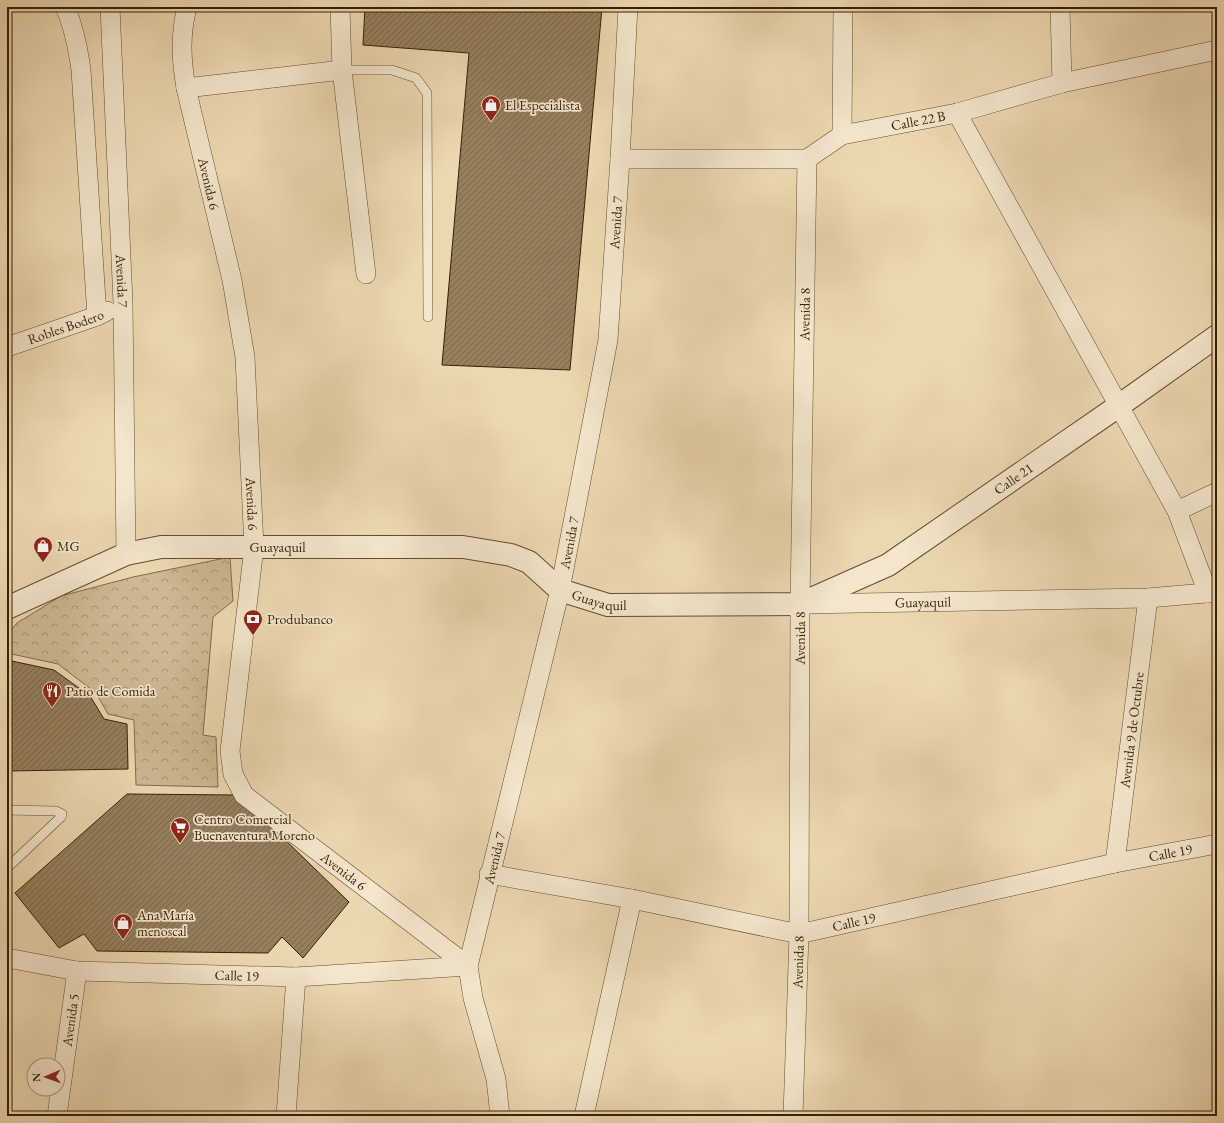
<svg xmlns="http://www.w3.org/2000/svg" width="1224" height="1123" font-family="'EB Garamond',serif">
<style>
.forest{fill:url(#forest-crowns);stroke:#826b4b}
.building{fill:url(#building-hatch);stroke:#371e03}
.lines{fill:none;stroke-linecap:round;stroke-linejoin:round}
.service-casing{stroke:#644c2e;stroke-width:10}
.minor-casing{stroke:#644c2e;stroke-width:20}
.tertiary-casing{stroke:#644c2e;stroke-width:24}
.service{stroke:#f3e6cc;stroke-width:9}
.minor{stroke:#f3e6cc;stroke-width:19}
.tertiary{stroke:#f3e6cc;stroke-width:22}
.labels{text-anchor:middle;stroke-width:3.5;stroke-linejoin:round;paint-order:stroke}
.poi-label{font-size:14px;fill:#371e03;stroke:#f3e6cc;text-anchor:start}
.street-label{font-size:14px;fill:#371e03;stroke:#f3e6cc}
</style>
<defs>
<pattern id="forest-crowns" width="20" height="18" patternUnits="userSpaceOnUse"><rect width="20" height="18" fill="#cdb893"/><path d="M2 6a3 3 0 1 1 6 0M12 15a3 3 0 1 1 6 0" fill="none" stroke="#a79576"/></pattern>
<pattern id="building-hatch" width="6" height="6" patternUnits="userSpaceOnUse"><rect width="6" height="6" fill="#957f5d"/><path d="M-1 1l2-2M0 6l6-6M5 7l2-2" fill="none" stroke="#7a674b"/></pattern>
</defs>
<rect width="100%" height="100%" fill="#ecd8b0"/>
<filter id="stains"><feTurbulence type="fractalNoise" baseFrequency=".005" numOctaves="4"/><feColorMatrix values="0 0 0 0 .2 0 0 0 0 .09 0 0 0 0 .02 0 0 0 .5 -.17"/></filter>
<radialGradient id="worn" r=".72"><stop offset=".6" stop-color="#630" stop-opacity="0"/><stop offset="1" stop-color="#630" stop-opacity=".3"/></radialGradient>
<path class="forest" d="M230,557L233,601L213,617L203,735L216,737L218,787L136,785L134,720L108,714L96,693L58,664L7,653V635L17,623L61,596L133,577Z"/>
<path class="building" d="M365,7H602L570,370L442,365L469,53L363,45Z
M7,660L54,670L90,696L104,719L127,724L128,769L7,771Z
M127,794L239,795L349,902L303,958L282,937L268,953L97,951L84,934L59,948L15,893Z"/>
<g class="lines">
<g class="service-casing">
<path id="service" d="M342,70H392L416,78L427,93L428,317
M7,810L56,811L62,814L61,817L7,868"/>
</g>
<g class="minor-casing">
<g id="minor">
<path d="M65,7C74,27 78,48 81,70L97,316"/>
<path id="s1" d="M110,7L123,303L126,554"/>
<path id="s2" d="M187,7C180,36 181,58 186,88L232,280L245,357L254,547L230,751L233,774L244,795L468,966"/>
<path d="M340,7L342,70L366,274"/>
<path d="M1060,7L1062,83"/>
<path d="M186,88L342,70"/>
<path d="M957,113L1177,511L1208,593"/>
<path d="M842,135L843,7"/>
<path id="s3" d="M620,159H807L842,135L957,113L1062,83L1217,50"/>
<path id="s4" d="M7,347L97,316L107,311"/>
<path d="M1177,511L1217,492"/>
<path id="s5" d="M803,604L1148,598L1217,592"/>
<path id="s6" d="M1115,863L1148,598"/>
<path id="s7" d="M489,874L632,899L799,934L1115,863L1217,844"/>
<path id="s8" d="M7,958L77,971L296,977L468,966"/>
<path id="s9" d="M57,1116L77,971"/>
<path d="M286,1116L296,977"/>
<path id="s10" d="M500,1116L496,1079L473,998L468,966L560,590L608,340L620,159L628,7"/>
<path d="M584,1116L632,899"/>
<path id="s11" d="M793,1116L799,934L800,604L807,159"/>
</g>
</g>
<g class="tertiary-casing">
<g id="tertiary">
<path id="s12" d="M7,608L126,554L161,547H463L511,555L529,562L560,590L608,605L800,604L888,565L1120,405L1217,336"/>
</g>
</g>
<use href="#service" class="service"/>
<use href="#minor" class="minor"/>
<use href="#tertiary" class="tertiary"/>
</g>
<defs>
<g id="shop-pin" transform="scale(1)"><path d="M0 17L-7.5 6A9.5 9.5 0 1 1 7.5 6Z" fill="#8f2418" stroke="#f3e6cc"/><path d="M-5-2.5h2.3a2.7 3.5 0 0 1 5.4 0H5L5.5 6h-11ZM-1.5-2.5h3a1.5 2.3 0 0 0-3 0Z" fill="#fff"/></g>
<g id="bank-pin" transform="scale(1)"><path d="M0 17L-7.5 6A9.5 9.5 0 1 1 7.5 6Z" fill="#8f2418" stroke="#f3e6cc"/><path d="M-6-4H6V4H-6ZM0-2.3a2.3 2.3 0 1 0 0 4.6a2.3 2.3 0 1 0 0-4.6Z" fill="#fff"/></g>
<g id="restaurant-pin" transform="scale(1)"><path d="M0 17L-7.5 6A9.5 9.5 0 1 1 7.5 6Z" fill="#8f2418" stroke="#f3e6cc"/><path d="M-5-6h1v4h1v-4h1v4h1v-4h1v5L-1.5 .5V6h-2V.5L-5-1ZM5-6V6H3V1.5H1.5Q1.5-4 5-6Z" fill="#fff"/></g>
<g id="supermarket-pin" transform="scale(1)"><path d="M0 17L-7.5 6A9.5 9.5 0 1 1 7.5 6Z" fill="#8f2418" stroke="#f3e6cc"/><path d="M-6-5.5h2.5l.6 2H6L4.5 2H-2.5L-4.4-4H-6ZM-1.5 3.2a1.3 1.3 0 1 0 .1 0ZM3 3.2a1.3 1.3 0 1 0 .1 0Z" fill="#fff"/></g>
</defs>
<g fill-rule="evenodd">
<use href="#shop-pin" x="491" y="105"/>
<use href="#shop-pin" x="43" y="546"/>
<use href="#bank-pin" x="253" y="619"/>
<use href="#restaurant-pin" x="52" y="691"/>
<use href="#supermarket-pin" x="180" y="827"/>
<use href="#shop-pin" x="123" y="923"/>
</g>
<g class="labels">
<g class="poi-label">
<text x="505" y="110">El Especialista</text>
<text x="57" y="551">MG</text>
<text x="267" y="624">Produbanco</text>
<text x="66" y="696">Patio de Comida</text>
<text x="194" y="824">Centro Comercial<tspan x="194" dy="16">Buenaventura Moreno</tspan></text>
<text x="137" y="920">Ana María<tspan x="137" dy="16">menoscal</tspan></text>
</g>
<g class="street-label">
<text dy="5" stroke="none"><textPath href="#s3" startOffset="307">Calle 22 B</textPath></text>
<text dy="5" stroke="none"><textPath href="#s2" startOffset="180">Avenida 6</textPath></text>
<text dy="5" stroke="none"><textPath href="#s10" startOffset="913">Avenida 7</textPath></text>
<text dy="5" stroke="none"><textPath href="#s1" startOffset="274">Avenida 7</textPath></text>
<text dy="5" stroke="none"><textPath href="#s11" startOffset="802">Avenida 8</textPath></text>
<text dy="5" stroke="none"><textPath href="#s4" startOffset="62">Robles Bodero</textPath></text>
<text dy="5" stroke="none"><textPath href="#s12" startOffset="1069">Calle 21</textPath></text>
<text dy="5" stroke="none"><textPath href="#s2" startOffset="504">Avenida 6</textPath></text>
<text dy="5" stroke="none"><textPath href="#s10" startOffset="589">Avenida 7</textPath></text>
<text dy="5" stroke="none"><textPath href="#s12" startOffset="283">Guayaquil</textPath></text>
<text dy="5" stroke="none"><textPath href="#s12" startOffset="619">Guayaquil</textPath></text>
<text dy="5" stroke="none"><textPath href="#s5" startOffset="120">Guayaquil</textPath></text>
<text dy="5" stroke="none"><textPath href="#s11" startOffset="478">Avenida 8</textPath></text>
<text dy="5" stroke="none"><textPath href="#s6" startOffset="134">Avenida 9 de Octubre</textPath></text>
<text dy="5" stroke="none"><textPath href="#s7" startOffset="696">Calle 19</textPath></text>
<text dy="5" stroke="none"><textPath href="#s10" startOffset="265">Avenida 7</textPath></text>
<text dy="5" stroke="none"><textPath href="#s2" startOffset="925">Avenida 6</textPath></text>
<text dy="5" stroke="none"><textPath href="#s7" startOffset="372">Calle 19</textPath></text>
<text dy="5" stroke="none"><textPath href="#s11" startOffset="154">Avenida 8</textPath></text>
<text dy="5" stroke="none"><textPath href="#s8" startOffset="231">Calle 19</textPath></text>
<text dy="5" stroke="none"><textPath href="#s9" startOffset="97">Avenida 5</textPath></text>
</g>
</g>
<rect width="1224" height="1123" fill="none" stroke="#ecd8b0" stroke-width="24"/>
<rect x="8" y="8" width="1208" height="1107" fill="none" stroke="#371e03" stroke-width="2"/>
<rect x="12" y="12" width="1200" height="1099" fill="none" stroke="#371e03"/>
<g transform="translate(46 1077) rotate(268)"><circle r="19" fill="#f3e6cc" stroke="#a8967c"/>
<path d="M0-3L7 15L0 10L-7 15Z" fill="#8f2418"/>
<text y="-6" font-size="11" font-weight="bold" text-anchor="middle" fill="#371e03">N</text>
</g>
<rect width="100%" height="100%" filter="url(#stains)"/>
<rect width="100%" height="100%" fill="url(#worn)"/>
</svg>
